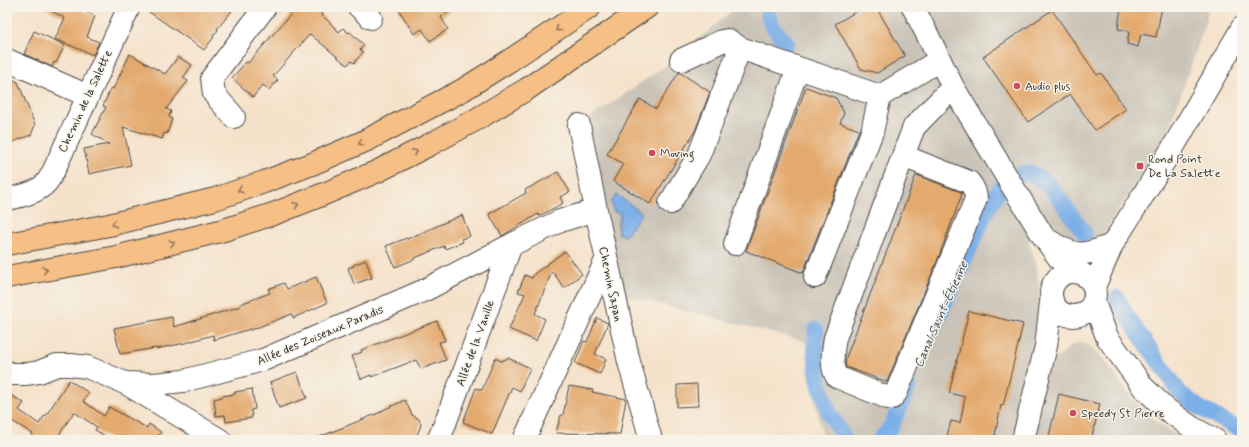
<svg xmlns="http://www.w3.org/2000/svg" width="1249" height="447" font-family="Mynerve,sans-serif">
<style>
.industrial{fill:#cac3b8}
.water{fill:#7aafe8;stroke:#526d8a}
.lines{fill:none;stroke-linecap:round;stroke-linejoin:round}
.canal{stroke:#7aafe8;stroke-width:16}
.building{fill:#e3a96d}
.minor-casing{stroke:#494643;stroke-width:24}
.highway-casing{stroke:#494643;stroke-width:24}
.minor{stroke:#fff;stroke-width:22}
.highway{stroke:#f5bf86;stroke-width:22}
.oneway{stroke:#907558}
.poi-dot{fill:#d1495b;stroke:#f7f3e8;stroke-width:1.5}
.labels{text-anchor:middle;stroke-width:3;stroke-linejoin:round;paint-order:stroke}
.poi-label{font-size:12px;fill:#2b2b2b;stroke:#f7f3e8;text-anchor:start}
.street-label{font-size:12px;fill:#2b2b2b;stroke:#f7f3e8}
.water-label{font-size:13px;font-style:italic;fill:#435364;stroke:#f7f3e8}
</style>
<rect width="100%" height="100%" fill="#f7f3e8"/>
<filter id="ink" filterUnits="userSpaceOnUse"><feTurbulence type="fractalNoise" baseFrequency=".025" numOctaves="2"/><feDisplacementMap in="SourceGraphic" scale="8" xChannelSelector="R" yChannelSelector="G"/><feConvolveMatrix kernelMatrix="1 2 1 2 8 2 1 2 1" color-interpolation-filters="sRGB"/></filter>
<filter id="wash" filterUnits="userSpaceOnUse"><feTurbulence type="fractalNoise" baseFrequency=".012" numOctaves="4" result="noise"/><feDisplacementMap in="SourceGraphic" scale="16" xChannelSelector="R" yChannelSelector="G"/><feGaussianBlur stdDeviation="0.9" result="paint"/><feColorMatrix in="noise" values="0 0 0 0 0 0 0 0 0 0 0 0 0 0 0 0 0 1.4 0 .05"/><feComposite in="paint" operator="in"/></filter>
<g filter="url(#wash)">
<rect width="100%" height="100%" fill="#f5e2cb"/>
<path class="industrial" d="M736,7H1208L1207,17L1195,54L1165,139L1101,237L1092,243L1082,246L1069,239L1053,225L1028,241L1036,263L1040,290L1039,308L1033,345L1058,358L1072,345L1080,342H1082L1096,350L1132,398L1156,421L1182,440H825L823,436L808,372V347L804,341L624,295L586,121L678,57Z"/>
<path class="water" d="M617,195L642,213L625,236L618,233V223L620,218V213L614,212L611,202Z"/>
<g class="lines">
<path class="canal" d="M767,7C769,24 775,31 787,43
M1021,174L1032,173L1050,186L1085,234
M1117,298L1127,316L1180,393L1200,408L1242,431
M935,325L985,214L1000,188
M816,330L815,353L820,385L829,412L845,440
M880,440L891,427L909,385"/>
</g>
<g id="blocks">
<path class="building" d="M43,7H75L95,16L87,37L99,42L93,55L55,39L65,18Z
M142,7H235L217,29L218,30L213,36L214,37L204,50Z
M282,7H327L321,14L339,32L343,28L349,33L350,32L364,45L360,50L363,52L354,63L351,61L347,65L310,34L273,76L278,80L269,90L263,85L253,97L232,78L246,62L248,63L291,14Z
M397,7H457L441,17L448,29L430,41L422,29L414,34Z
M864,7H876L905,56L877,73L861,69L835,24Z
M1121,7H1162L1156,37L1141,34L1138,47L1127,44L1129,31L1118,29Z
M1052,10L1097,75L1101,73L1126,109L1095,130L1070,94L1028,122L983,57Z
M34,31L65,45L56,63L54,62L52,67L24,54Z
M130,54L165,74L178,57L192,65L183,78L188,81L166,109L171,111L169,117L172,119L167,134L164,133L162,139L123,127L131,165L89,174L84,149L109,144L92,134L106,107L103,106L111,88L113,89Z
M679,72L710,92L695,131L650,204L613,181L623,164L607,154L640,99L656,109Z
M7,77L18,82L35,125L31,135L7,144Z
M806,87L836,98L844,113L840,123L859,130L803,273L746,251Z
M558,172L570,192L560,197L563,203L539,216L538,214L502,236L489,214L526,193L525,190Z
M916,175L961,192L962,194L938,259L887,382L846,367L845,360Z
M462,215L470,236L461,239L463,242L445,249L444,246L415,258V259L395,267L386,246L407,238V239Z
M565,251L582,274L564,288L552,271L535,314L545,319L536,341L509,329L525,294L518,292L525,275L532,278L534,274Z
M366,260L372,278L354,284L348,268L354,266L353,265Z
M316,277L327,303L293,318L292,314L251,330V329L243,331L214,340L213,335L185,343L156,349V348L120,354L114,328L172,317L174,327L241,306L240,304L270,293L268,289L284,283L287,289Z
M969,311L1023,324L1003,406L1001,405L994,440H946L951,421L960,423L965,397L949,393Z
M597,318L608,323L595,354L606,359L600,374L575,363L584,341L587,342Z
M437,321L445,341L439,342L446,360L421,369L416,360L371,377V375L361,379L352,356L362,352L361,350Z
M495,358L501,361L508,358L530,368L520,391L512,387L492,434L463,422L476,388L482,390Z
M297,372L307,398L279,408L270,382Z
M69,380L89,393L83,401L104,416L109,407L147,428L149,424L161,432L159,435L169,440H112L95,430L97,427L74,412L57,438L60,440H29L33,434L12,421L7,428V393L24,403L19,410L39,424L44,416L45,417Z
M697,384L698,406L677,407V385Z
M569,386L593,390L592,392L626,399L620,434L556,433L561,415H563Z
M252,389L255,409L251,410L252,418L226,422L225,415L216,416L214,399L222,397V396L235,394V392Z
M1059,394L1100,404L1091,440H1048Z
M405,400L412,415L419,419L421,425L415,440H312L381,412V411Z"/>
</g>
</g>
<g filter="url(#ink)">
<use href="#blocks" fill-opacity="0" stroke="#494643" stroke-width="1"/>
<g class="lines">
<g class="minor-casing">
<path id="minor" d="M359,7L371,18
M913,7L930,40L953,87L1011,184L1043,236L1069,272
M7,60L88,96
M681,60L722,41L728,40L740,48L880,96
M234,117L214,94L212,78L265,7
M579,125L596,210L629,362L651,440
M903,156L969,182C974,188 976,192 976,199L896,393L892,398H888L837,377C830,368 833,349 835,338L903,156L914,127L953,87
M7,199C19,197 37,193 46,183C49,180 51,175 53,172L129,7
M670,203L699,155L740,48
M1048,240C1075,258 1083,256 1112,245
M735,244L798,68
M1051 294a22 22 0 1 1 44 0a22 22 0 1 1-44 0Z
M815,277L872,132L880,96L940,60
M1094,287L1112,245L1175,144L1242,28
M1094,302L1107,337L1143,387L1166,409L1191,427L1215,440
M7,372L11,374H27L39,372L57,365H71L87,367L125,383L154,384L183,381L263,360L425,290L511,245L560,221L596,210
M127,384L220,440
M438,440L443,429L511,245
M524,440L606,260
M1023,440L1046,346L1051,302"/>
</g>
<g class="highway-casing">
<path id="highway" d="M7,244L109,225L215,199L264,182L312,164L365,141L461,91L509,61L590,7
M7,277L116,257L224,230L276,213L324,194L378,171L429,145L477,119L527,89L647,7"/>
</g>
<use href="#minor" class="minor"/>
<use href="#highway" class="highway"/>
</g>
<defs><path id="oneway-chevron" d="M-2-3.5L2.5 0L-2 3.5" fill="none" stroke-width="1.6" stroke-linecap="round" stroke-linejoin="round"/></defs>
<g class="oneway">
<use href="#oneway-chevron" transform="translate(558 29) rotate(146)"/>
<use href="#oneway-chevron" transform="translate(361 143) rotate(156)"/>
<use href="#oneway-chevron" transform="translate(415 152) rotate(-27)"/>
<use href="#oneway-chevron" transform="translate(240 190) rotate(161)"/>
<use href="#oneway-chevron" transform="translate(296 205) rotate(-21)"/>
<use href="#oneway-chevron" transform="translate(114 224) rotate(166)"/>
<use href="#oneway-chevron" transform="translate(172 243) rotate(-14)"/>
<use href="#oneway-chevron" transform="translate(45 270) rotate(-11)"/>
</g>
</g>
<g class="poi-dot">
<circle cx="1017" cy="86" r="4"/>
<circle cx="652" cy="153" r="4"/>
<rect x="1136" y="162" width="8" height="8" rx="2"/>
<circle cx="1073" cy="413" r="4"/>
</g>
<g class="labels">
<g class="poi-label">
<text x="1025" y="90">Audio plus</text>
<text x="660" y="157">Moving</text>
<text x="1148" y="163">Rond Point<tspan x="1148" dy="14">De La Salette</tspan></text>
<text x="1081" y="417">Speedy St Pierre</text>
</g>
<g class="street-label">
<text transform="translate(85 101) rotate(-65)" y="4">Chemin de la Salette</text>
<text transform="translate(611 284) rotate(78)" y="4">Chemin Sapan</text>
<text transform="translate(320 335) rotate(-23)" y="4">Allée des Zoiseaux Paradis</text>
<text transform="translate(475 343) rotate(-70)" y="4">Allée de la Vanille</text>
</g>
<g class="water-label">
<text transform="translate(940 314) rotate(-66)" y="5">Canal Saint-Étienne</text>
</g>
</g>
<rect width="1249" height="447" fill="none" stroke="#f7f3e8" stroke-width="24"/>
</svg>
